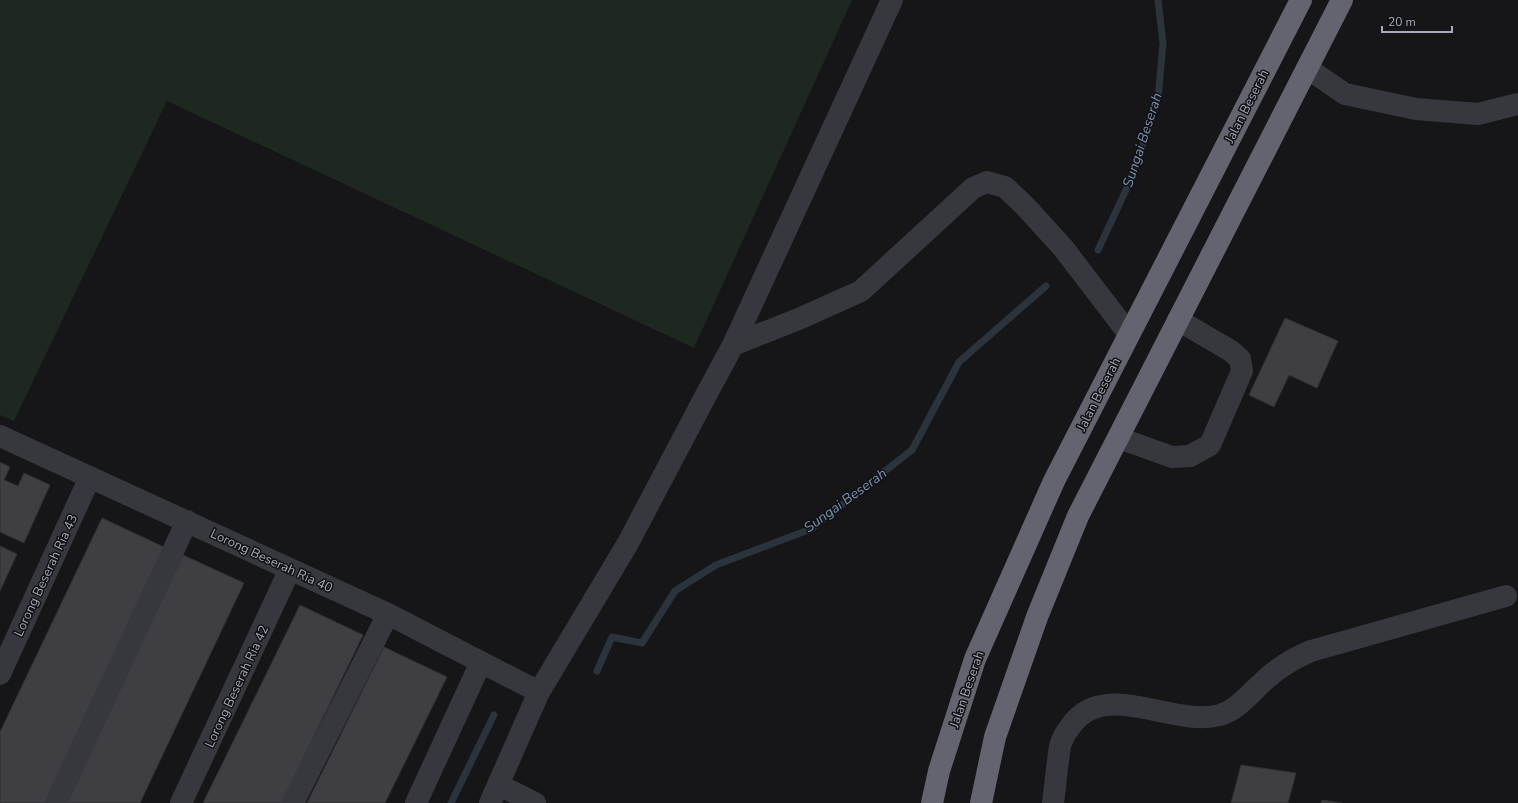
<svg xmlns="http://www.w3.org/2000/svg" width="1518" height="803" font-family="'Nunito Sans',sans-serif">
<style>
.green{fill:#1e2720}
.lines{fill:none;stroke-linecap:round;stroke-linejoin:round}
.stream{stroke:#2b333d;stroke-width:7}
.building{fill:#3e3e43;stroke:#313034}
.minor{stroke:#37373e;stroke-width:22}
.highway{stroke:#63646f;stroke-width:22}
.labels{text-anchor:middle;stroke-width:3;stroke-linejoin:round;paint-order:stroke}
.street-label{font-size:13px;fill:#a7aab9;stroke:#111113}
.water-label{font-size:14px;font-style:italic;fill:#7c93b6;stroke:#111113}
</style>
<rect width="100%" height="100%" fill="#161618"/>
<path class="green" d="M0,0H852L694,348L167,101L14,421L0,415Z"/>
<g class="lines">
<path class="stream" d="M1098,250L1132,177L1158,99L1163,43L1158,0
M597,671L612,637L642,643L675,591L716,565L811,529L912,450L959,362L1046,286
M451,803L494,715"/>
</g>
<path class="building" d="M1285,318L1338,341L1317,388L1289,375L1274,407L1249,395Z
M0,462L10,467L4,480L18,486L24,473L50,485L24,543L0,532Z
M102,518L166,548L45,803H0V732Z
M0,546L17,554L0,591Z
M183,555L244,583L140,803H65Z
M300,605L363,635L282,803H203Z
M384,647L447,677L385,803H307Z
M1241,765L1296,773L1288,803H1231Z
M1322,800L1342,803H1321Z"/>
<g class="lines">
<path class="minor" d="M1307,68L1345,94L1416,109L1478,114L1518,104
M733,345L801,318L861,291L973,188L987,182L1005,187L1026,207L1064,249L1129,334
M0,436L388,614L539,692
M1119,438L1172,457L1190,456L1210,445L1242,371L1240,359L1231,351L1178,320
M0,674L90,477
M499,785L535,803
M56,803L187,521
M181,803L290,569
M293,803L388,614
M416,803L481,662
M490,803L539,692L628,543L705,397L733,345L892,0
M1053,803C1055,789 1056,775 1058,761C1059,755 1059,748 1061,743C1063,737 1066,732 1070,727C1104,677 1172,728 1220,715C1239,709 1251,692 1265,680C1279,667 1294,658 1311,651L1506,596"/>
<path class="highway" d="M932,803L939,771L975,659L1054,481L1301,0
M981,803L995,737L1037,617L1078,516L1342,0"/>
</g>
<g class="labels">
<g class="street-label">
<text transform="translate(1246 106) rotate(-63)" y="5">Jalan Beserah</text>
<text transform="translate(1098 394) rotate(-63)" y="5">Jalan Beserah</text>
<text transform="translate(272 560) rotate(25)" y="5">Lorong Beserah Ria 40</text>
<text transform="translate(45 575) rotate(-65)" y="5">Lorong Beserah Ria 43</text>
<text transform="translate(236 686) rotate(-65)" y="5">Lorong Beserah Ria 42</text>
<text transform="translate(966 689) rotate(-71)" y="5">Jalan Beserah</text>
</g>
<g class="water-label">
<text transform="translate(1142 140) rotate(-72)" y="5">Sungai Beserah</text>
<text transform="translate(845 500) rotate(-36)" y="5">Sungai Beserah</text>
</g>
</g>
<path d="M1382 26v6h70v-6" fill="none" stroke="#a7aab9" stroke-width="2"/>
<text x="1388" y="26" font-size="12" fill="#a7aab9" stroke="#111113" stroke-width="3" paint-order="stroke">20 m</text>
</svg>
